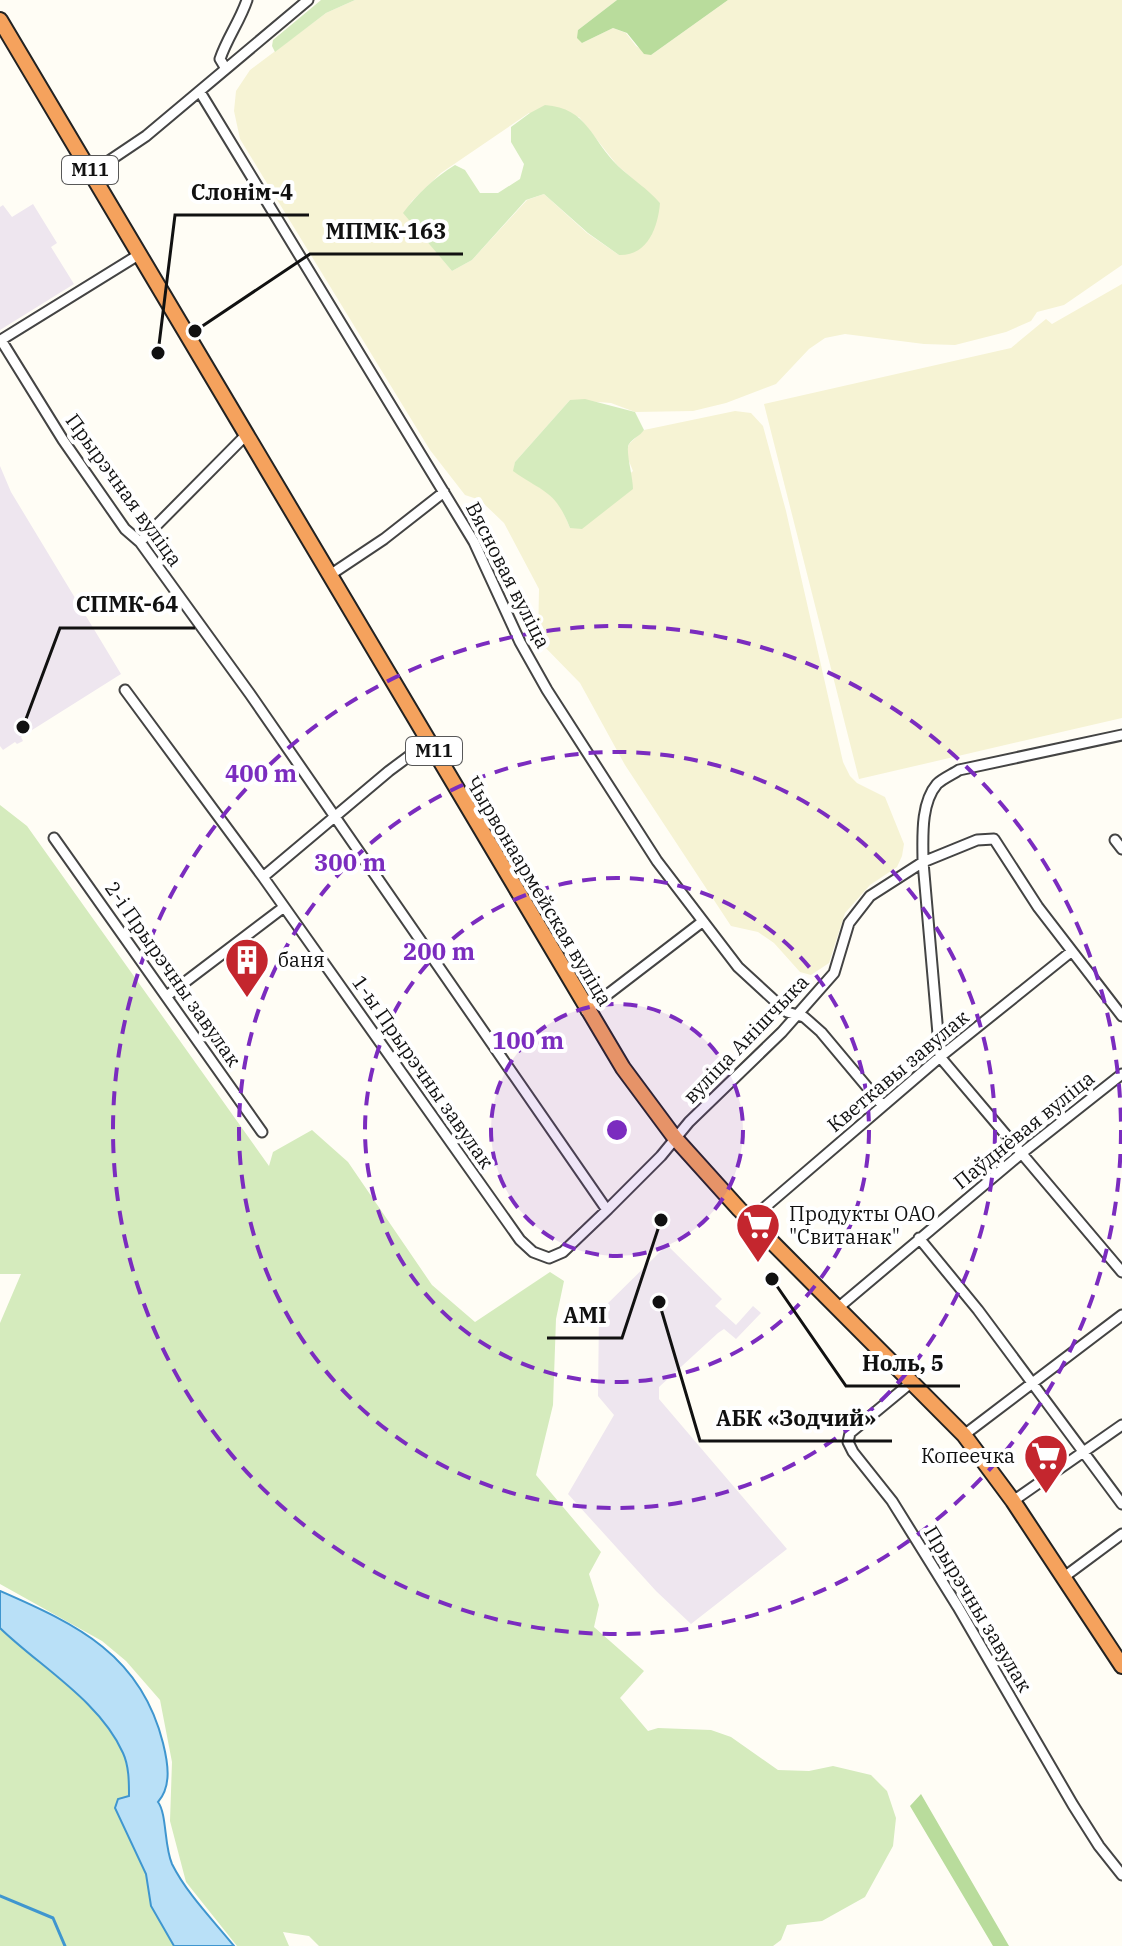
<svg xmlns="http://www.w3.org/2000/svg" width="1122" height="1946" font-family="'IBM Plex Serif',serif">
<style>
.industrial{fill:#eee6ef}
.farmland{fill:#f6f3d4;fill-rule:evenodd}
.green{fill:#d5ebbd}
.forest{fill:#b9dc9c}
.water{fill:#b9e0f7;stroke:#3f96cf;stroke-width:2}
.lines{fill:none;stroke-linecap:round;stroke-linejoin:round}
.stream{stroke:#3f96cf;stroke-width:3}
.minor-casing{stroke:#444;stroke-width:13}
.highway-casing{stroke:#222;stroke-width:18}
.minor{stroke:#fff;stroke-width:9}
.highway{stroke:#f5a25d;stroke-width:14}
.ring{fill:none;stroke:#7b2cbf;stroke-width:4;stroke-dasharray:14 10}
.labels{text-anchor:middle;stroke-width:8;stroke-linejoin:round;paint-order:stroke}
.shield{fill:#fff;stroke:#585858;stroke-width:2}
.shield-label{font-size:18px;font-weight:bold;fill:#111}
.street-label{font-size:20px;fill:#111;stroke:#fff}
.poi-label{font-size:20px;fill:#111;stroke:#fff;text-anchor:start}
.centre{fill:#7b2cbf;stroke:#fff;stroke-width:4}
.ring-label{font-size:24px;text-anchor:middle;font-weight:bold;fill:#7b2cbf;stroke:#fff;stroke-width:8;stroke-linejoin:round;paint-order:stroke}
.leader{fill:none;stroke:#111;stroke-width:3}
.callout-dot{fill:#111;stroke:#fff;stroke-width:3}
.callout-label{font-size:22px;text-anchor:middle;font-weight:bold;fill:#111;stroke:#fff;stroke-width:8;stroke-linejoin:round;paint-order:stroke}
</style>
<rect width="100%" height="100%" fill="#fffdf5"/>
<path class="industrial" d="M33,204L57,243L51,247L74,284L0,330V207L3,205L12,217Z
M0,466L11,492L121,674L21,737L23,741L17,744L15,742L3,750L0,746Z
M667,1245L722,1299L715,1306L736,1325L753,1306L761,1313L736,1339L724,1329L718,1333L659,1387V1399L787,1549L691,1624L656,1591L568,1494L614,1415L598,1396L599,1312Z"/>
<path class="farmland" d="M355,0H617L578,30L582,43L613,28L626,33L636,46L651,55L728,0H1122V265L1064,305L1037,312L1031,321L1006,332L955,345L924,344L845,334L825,338L809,349L776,384L726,403L693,411L635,412L611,403L570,400L515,462L514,471L545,491L560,504L570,528L633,471L626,454L629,444L644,430L735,411L751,413L763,426L786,511L843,762L850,776L857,783L885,797L904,844L902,856L897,867L870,885L845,913L829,963L811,975L800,972L774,943L758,932L731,926L625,765L580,683L538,640L539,589L504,523L480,500L465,495L430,450L240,139L234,111L236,91L250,70L326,13ZM529,113L579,117L617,165L660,203L619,255L587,233L544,194L527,200L472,260L452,271L404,213L412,201L441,173Z
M1122,284V718L859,779L764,404L1011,348L1046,319L1052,324Z"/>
<path class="green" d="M321,0H355L326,13L275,52L272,46L273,40Z
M545,105C588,108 591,140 618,166C632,179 648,189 660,203C658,227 648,256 619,255L588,233L544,194L526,200L472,260L452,271L403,213C417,194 435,177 455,165L465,170L480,193H498L520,179L524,164L511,142V127L530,113Z
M585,399L635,412L644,430C640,436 633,438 629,444C625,450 633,477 633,489L582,529L570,528C555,490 544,493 513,471L515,462L570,400Z
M0,805L27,826L269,1166L273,1152L312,1130L348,1162L432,1285L475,1322L550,1272L564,1281L556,1319L553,1405L536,1475L601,1552L589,1574L599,1605L594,1627L644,1671L620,1698L648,1731L658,1728L711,1730L731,1737L778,1770L809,1771L833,1766L871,1775L887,1791L896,1818L893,1846L865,1897L822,1921L787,1925L781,1940L773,1946H319L309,1936L283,1932L289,1946H237L186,1882L170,1821L172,1762L160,1700L126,1661L102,1641L0,1584V1323L21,1274H0Z
M0,1628C39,1665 101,1702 123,1753C129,1766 129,1782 129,1796L115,1808L146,1874L151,1906L174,1946H0Z"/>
<path class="forest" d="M617,0H728L651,55L644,54L627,33L613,28L582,43L577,38L578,30Z
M921,1794L1009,1946H993L910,1806Z"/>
<path class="water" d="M0,1591C78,1625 141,1655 163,1743C168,1763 172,1786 158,1802C167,1814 164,1846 172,1864C187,1894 213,1920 234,1946H174L151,1906L146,1874L115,1808L118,1799L129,1796C129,1782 129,1766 123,1753C100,1701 39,1666 0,1628Z"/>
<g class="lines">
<path class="stream" d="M0,1896L53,1918L65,1946"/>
<g class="minor-casing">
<path id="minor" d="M226,69L220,59C227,38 240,21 247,0
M200,92L474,542L520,642L547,690L657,861L738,967L787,1012L804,1017L821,1032L883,1106
M91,173L146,136L308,0
M140,254L1,340L63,440L125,529L140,542L250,694L607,1210
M140,542L247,434
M330,575L384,539L444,492
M125,690L263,877L520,1240L533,1252L549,1258L563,1252L607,1210L661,1156L689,1122L782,1032L834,973L849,923L870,896L923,862L977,840L994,839L1038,907L1122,1016
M1122,735L959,770C953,774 942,779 937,784C920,804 923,839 923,862L940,1057L1122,1272
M54,838L262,1132
M1115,840L1122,849
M263,877L389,771L428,742
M168,995L284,907
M586,1011L702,922
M750,1220L940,1057L1072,951
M919,1238L978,1310L1122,1504
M839,1307L1022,1153L1122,1074
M913,1381L850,1433L848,1442L853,1452L892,1501L958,1607L1073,1805L1099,1846L1122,1875
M964,1435L1122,1315
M1013,1501L1122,1425
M1064,1577L1122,1534"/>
</g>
<g class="highway-casing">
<path id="highway" d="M0,20L623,1068L675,1138L739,1209L964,1435L1013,1501L1122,1666"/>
</g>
<use href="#minor" class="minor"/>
<use href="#highway" class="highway"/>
</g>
<circle cx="617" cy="1130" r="126" fill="#7b2cbf" fill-opacity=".12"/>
<g class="ring">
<circle cx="617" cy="1130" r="126"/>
<circle cx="617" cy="1130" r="252"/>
<circle cx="617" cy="1130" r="378"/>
<circle cx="617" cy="1130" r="504"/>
</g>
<defs>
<g id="building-pin" transform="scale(2.3)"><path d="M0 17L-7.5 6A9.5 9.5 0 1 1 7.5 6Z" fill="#c4262e" stroke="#fff"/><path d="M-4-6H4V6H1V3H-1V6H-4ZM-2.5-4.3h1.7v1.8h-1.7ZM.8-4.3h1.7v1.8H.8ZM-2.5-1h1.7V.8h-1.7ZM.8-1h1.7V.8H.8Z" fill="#fff"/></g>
<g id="supermarket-pin" transform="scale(2.3)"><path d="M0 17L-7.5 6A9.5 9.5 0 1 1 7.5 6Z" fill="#c4262e" stroke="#fff"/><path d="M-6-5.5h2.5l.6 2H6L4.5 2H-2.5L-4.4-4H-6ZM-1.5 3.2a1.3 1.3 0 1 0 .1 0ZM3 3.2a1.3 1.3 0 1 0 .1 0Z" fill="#fff"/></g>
</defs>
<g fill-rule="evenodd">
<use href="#building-pin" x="247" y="960"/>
<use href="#supermarket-pin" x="758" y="1225"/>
<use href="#supermarket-pin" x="1046" y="1456"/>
</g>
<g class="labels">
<g class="shield">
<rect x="62" y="156" width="56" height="28" rx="6"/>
<rect x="406" y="737" width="56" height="28" rx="6"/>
</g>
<g class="shield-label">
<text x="90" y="176">М11</text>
<text x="434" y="757">М11</text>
</g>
<g class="street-label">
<text transform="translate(124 490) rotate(54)" y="7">Прырэчная вуліца</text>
<text transform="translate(508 575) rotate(63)" y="7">Вясновая вуліца</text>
<text transform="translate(539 891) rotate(59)" y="7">Чырвонаармейская вуліца</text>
<text transform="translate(173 974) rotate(55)" y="7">2-і Прырэчны завулак</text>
<text transform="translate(746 1039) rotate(-46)" y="7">вуліца Анішчыка</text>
<text transform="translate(898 1071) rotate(-40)" y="7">Кветкавы завулак</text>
<text transform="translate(423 1072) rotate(55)" y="7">1-ы Прырэчны завулак</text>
<text transform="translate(1024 1130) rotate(-39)" y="7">Паўднёвая вуліца</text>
<text transform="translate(978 1609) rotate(59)" y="7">Прырэчны завулак</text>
</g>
<g class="poi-label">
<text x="278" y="967">баня</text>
<text x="789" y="1221">Продукты ОАО<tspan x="789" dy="23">"Свитанак"</tspan></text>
<text x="1015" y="1463" text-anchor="end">Копеечка</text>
</g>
</g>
<circle cx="617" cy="1130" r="12" class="centre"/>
<g class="ring-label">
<text x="261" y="782">400 m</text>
<text x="350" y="871">300 m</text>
<text x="439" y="960">200 m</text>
<text x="528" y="1049">100 m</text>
</g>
<path class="leader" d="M158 353L175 215H309M195 331L310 254H463M23 727L60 628H195M661 1220L622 1338H547M772 1279L846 1386H960M659 1302L700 1441H892"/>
<g class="callout-dot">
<circle cx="158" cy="353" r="8"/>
<circle cx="195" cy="331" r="8"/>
<circle cx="23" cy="727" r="8"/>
<circle cx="661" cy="1220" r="8"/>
<circle cx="772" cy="1279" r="8"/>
<circle cx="659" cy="1302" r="8"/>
</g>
<g class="callout-label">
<text x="242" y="200">Слонім-4</text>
<text x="386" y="239">МПМК-163</text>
<text x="127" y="612">СПМК-64</text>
<text x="585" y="1323">AMI</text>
<text x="903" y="1371">Ноль, 5</text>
<text x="796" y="1426">АБК «Зодчий»</text>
</g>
</svg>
